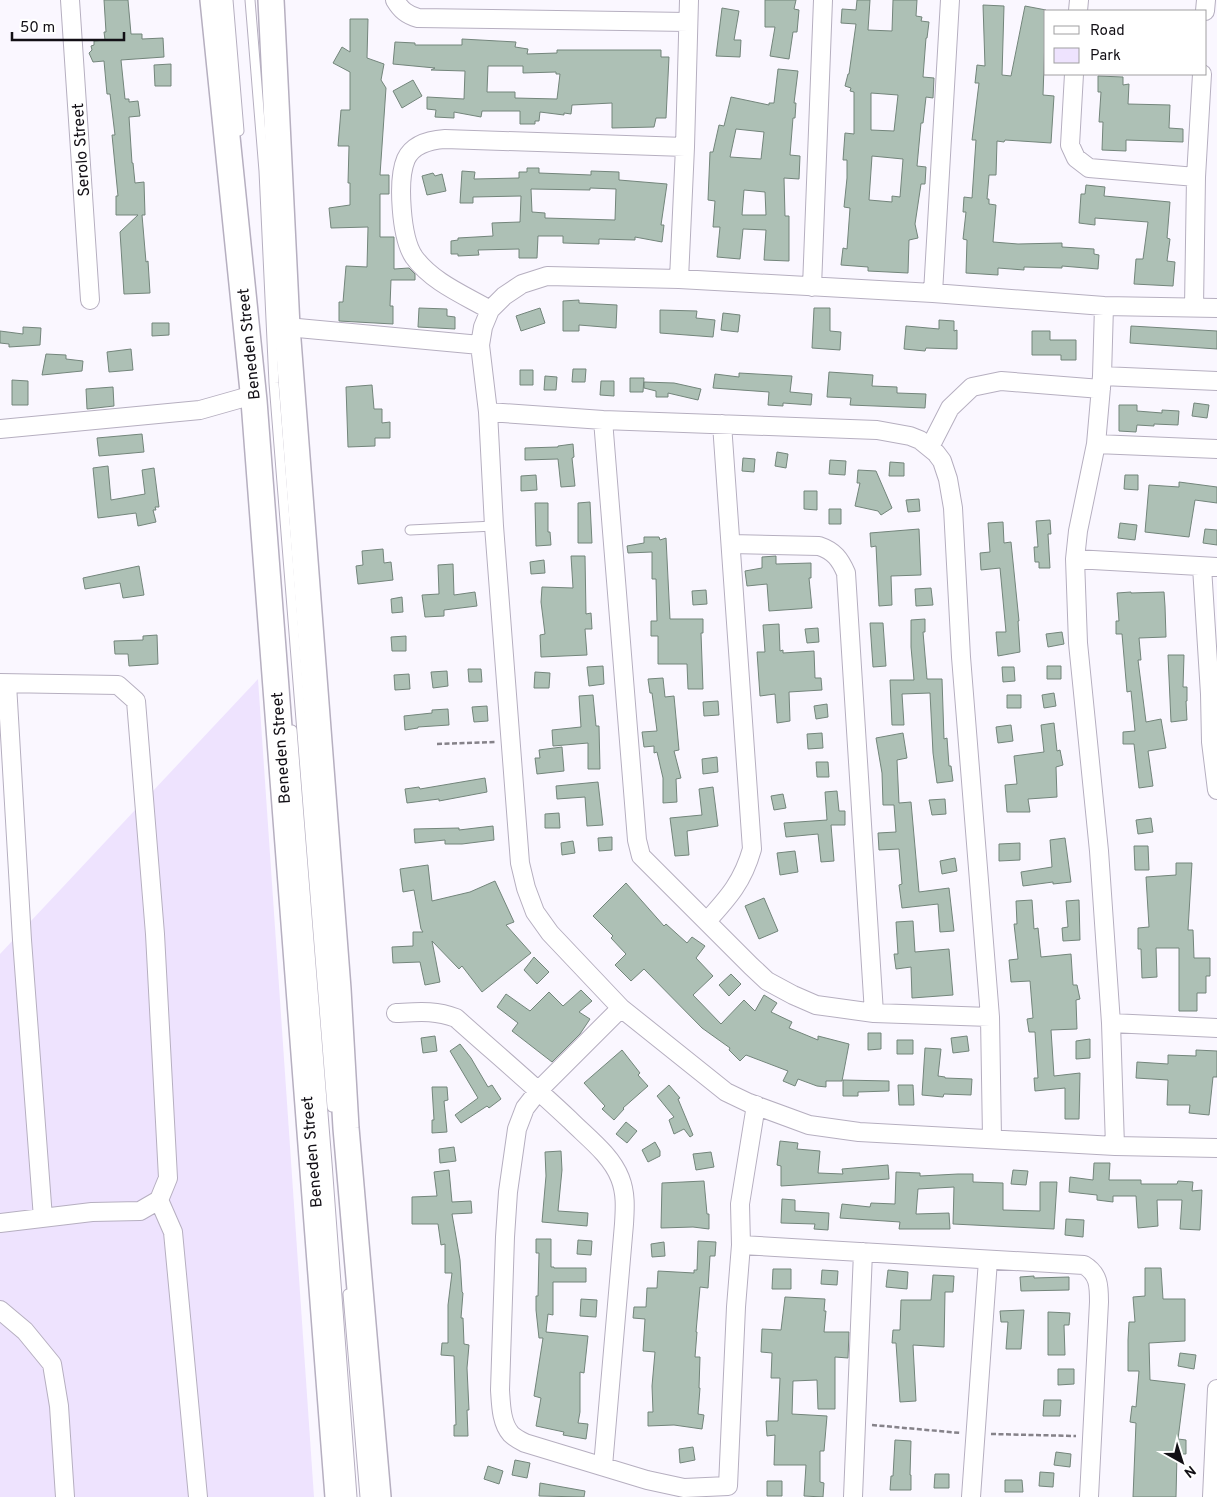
<svg xmlns="http://www.w3.org/2000/svg" width="1217" height="1497" font-family="Overpass,sans-serif">
<style>
.green{fill:#eee3fe}
.building{fill:#adc0b5;stroke:#73857b;fill-rule:evenodd}
.lines{fill:none;stroke-linecap:round;stroke-linejoin:round}
.service-casing{stroke:#b6afc0;stroke-width:11}
.minor-casing{stroke:#b6afc0;stroke-width:20}
.secondary-casing{stroke:#b6afc0;stroke-width:28}
.path{stroke:#858289;stroke-width:2.5;stroke-dasharray:5 2.5;stroke-linecap:butt}
.service{stroke:#fff;stroke-width:9}
.minor{stroke:#fff;stroke-width:18}
.secondary{stroke:#fff;stroke-width:25}
.labels{text-anchor:middle;stroke-width:5;stroke-linejoin:round;paint-order:stroke}
.street-label{font-size:16px;fill:#120f15;stroke:#fff}
</style>
<rect width="100%" height="100%" fill="#faf7ff"/>
<path class="green" d="M258,679L314,1497H0V954Z"/>
<path class="building" d="M104,0H128L131,34H142V39L163,38L164,57L121,60L125,99H129V102L138,101L140,116L129,117L132,163H133L135,183L144,182L145,215H142L146,262L148,261L150,293L124,294L120,232L138,215H116V196H118L112,135H115L110,94H107L104,61L93,62L89,53L92,50L91,46L94,45V41L105,40L104,32H106Z
M765,0H796L794,9L799,10L797,32H793L789,59L770,56L775,27H765Z
M857,0H870L868,30L892,31L893,0H917L916,16L922,17L921,21L929,22L927,38H926L923,77L934,78L933,98L926,97L923,123H921L917,166L926,167L925,184H921L915,224L918,238L909,240L908,273L868,271V267L841,265L843,248L847,249L850,208L844,207L847,178V160H843L845,133L854,134V92L850,91L851,88L845,86L848,74H849L856,24L841,23L842,9L856,10ZM871,93L898,95L894,131L871,130ZM872,156L903,159L900,197L892,196V202L869,200Z
M983,5L1004,6L1002,75L1011,76L1025,6L1046,10L1043,95L1054,96L1051,143L1005,140L1004,142L997,141L996,175H989L987,199H989V204L996,205L993,242L1018,244L1062,243V247L1094,249V254L1099,255L1098,269L1062,266V268L1024,267V270L998,268V275L966,273L967,240L963,239L966,212H963L964,197L972,198L976,140H972L979,83H975L977,65L985,66Z
M722,8L739,11L734,40H741L740,57L716,56Z
M350,19H368L367,58L384,64L381,80L386,88L380,175H389V194H380V237H394V269L409,268L415,274V280H391L390,306H393V324L339,321V302H343L346,266L367,267L368,227L331,228L329,208L350,205V183H348L349,146H338L341,110H350V72L333,63L342,47L350,52Z
M462,39L516,42L515,47L528,49L527,54L557,53V50H661V57H669L666,118H656L654,127L612,128V103L572,105L571,114L564,113V115L540,112L539,121H535V124H520V111H482L481,117L454,112V118L435,117L436,110L427,109V97L464,99L465,71L431,70L435,68L393,64L395,42L415,43V45H462ZM488,66H523V73L556,72V74H560L557,99L515,98V92H487Z
M171,64V86H155L154,65Z
M778,69L798,71L794,103H796L795,118H793L790,155L800,156L799,179L784,178L785,216H789V261L764,260L766,230L743,229L740,259L717,257L720,227H713L715,201L708,200L710,152H713L719,125L724,126L731,97L769,105V103H774ZM736,129L764,132L761,159L730,157ZM744,190L765,192L766,215H742Z
M1098,76L1123,77V85L1129,84L1128,104L1170,105L1169,128L1183,129V142L1126,140V151L1102,150L1103,122H1099L1101,92H1098Z
M413,80L422,96L402,108L393,91Z
M527,168H539V173L591,175V171L619,172V180L667,184L661,225H664L662,242L635,237V240L599,239V244L563,243V236H538L537,258H519V249L478,250L479,255L458,256V254H451V241L458,240V238L493,236L492,223L520,222L521,196L473,197V203H460L462,171L475,172L474,179L519,178V172H527ZM590,188L616,189L615,220L545,218V213L532,212L531,189L590,190Z
M433,173L435,176L442,174L446,191L427,195L422,176Z
M1086,185L1105,187L1104,196L1170,202L1167,238L1170,239L1167,261L1175,262L1173,286L1134,284L1136,259H1143L1148,222L1095,218V225L1079,223L1081,194H1085Z
M579,300V303L617,305L616,328L579,325V331H563V301Z
M419,308L447,309V316L455,317V329L418,327Z
M540,308L545,323L521,331L516,316Z
M814,308H830V331L841,332L840,350L812,348Z
M660,310L697,311L696,318L715,320L713,337L660,333Z
M723,313L740,315L738,332L721,330Z
M939,320L954,321V331L957,330V349L926,348L925,351L904,349L906,326L939,329Z
M152,323H169V335L152,336Z
M1131,326L1217,331V349L1130,343Z
M23,327L41,328L40,345L9,347V344L0,343V331L23,334Z
M1032,331H1050V340H1076V360H1061V355H1032Z
M131,349L133,370L109,372L107,352Z
M46,354L66,355V359L83,361L82,371L42,375Z
M573,369H586L585,382H572Z
M520,370H533V385H520Z
M829,372L873,375L872,386L897,387V393L926,394L925,408L850,405L851,398L827,397Z
M739,373L792,376L790,392L812,394L811,405L783,403V406L768,405L769,392L713,388L715,374L739,377Z
M545,376L557,377L556,390H544Z
M630,378H644L643,392H630Z
M12,380L28,381V405H12Z
M601,381H614V396L600,395Z
M644,382L674,383L701,389L698,400L668,393V397H656V391L644,388Z
M372,385L374,409H382V423L390,422V438H375V446L348,447L346,387Z
M113,387L114,406L87,409L86,389Z
M1194,403L1209,405L1207,418L1192,416Z
M1119,405H1137V411L1162,413V410L1179,411L1178,425L1154,424V426L1137,425L1136,432L1119,431Z
M142,434L144,452L99,456L97,438Z
M573,444L574,457L572,458L575,486L561,487L558,459L525,460V448L558,447V446Z
M777,452L788,454L786,468L775,466Z
M743,458L755,459L754,472L742,471Z
M830,460L846,461L845,475L829,474Z
M890,462L904,463V476H889Z
M108,466L111,500L145,494L142,470L154,468L159,507H155L156,510H153L156,522L138,526L136,513L98,518L93,468Z
M858,470L876,471L892,508L881,515L878,511L855,506L860,483H857Z
M536,475L537,490L521,491V476Z
M1125,475H1138V490L1124,489Z
M1179,482L1217,487V503L1195,500L1189,537L1145,532L1149,485L1179,487Z
M804,491H817V510L804,509Z
M919,499L920,511L908,512L906,500Z
M590,502L592,543H578V503Z
M535,503H548V532H550L551,545L536,546Z
M829,509H841V524H829Z
M1050,520L1051,534H1048L1050,568H1039V562H1035L1034,547H1038L1036,521Z
M1003,522L1004,543L1011,542L1019,621H1018L1020,652L998,656L996,632H1006L1000,568L981,570L980,553L990,552L988,523Z
M1120,523L1137,525L1135,540L1118,538Z
M919,529L921,575L891,576L892,605L879,606L876,546L871,547L870,533Z
M1205,529L1217,530V545L1203,543Z
M644,537H659L660,540L666,538L670,619H703V633H701L703,689H688L687,664H658V636H651V621H657L656,579H652V552L628,553L627,546L644,543Z
M383,549L384,563L391,562L393,580L358,584L356,566L363,565L362,551Z
M571,556H585L586,614L591,613L592,629H585L587,655L541,657L540,635L545,634L541,602L542,587L573,588Z
M776,556V564L811,563V578H809L812,608L769,611L767,584L747,586L745,571L762,568V557Z
M544,560L545,573L531,574L530,562Z
M453,564L454,595L475,592L477,606L444,610V616L425,617L422,595L439,594L438,565Z
M139,566L144,595L123,598L120,583L85,589L83,578Z
M931,588L933,605L916,606L915,589Z
M706,590L707,604L693,605L692,591Z
M1131,592V593L1164,592L1165,606L1166,637L1139,638L1141,660H1138L1146,722L1161,719L1166,748L1148,751L1153,786L1139,788L1134,744H1123V732L1135,731L1131,691L1127,692L1122,634H1116V621H1119L1117,593Z
M402,597L403,612L392,613L391,599Z
M925,619V632H923L927,679H942L944,739L947,738L949,766H951L953,781L937,783L933,753L930,693L902,694L904,725H892L890,680H914L911,647V620Z
M870,623H883L886,666L873,667Z
M779,624L780,651L783,650V653L814,651L815,678H821L822,690L789,692L790,721L777,723L775,694L760,696L757,652H765L763,625Z
M818,628L819,642L807,643L805,629Z
M1062,632L1064,644L1048,647L1046,634Z
M157,635L158,664L129,666L128,654H115L114,641L143,640V636Z
M406,636V651H392L391,637Z
M1168,655H1184L1183,687H1187V701H1186L1187,720L1171,722Z
M603,666L604,684L589,686L587,667Z
M1047,666H1061V679H1047Z
M1002,667H1014L1015,681L1003,682Z
M468,669H481L482,682H469Z
M447,671L448,686L433,688L431,672Z
M535,672L550,673L549,688H534Z
M409,674L410,689L395,690L394,675Z
M663,678L665,697L674,696L679,750L674,751L681,778L676,779L677,802L663,803V778L657,752L654,753V746L644,747L642,732L657,731L652,693H650L648,679Z
M1054,693L1056,706L1044,708L1042,695Z
M593,695L596,726H599L600,769H588V743L553,746L552,730L581,727L579,696Z
M1007,695H1021V708H1007Z
M718,701L719,715L704,716L703,702Z
M827,704L828,717L816,719L814,706Z
M487,706L488,721L474,722L472,707Z
M448,709L449,725L418,727V728L405,730L404,716L432,713V710Z
M1054,723L1057,751L1060,750L1063,765L1056,767L1057,797L1028,799L1030,812H1007L1005,785L1017,784L1014,756L1044,752L1041,725Z
M1011,725L1013,741L998,743L996,727Z
M822,733L823,748L808,749L807,734Z
M903,733L907,758L897,760L899,803L911,802L919,892L949,888L954,931L940,932L938,904L902,908L899,885L902,884L899,849L879,850L878,833L896,832L894,805H883L882,773L876,738Z
M562,747L564,771L537,774L535,758H540L539,750Z
M717,757L718,772L703,774L702,759Z
M816,762H828L829,777H817Z
M485,778L487,792L439,801V799L407,803L405,789L419,787L420,789Z
M598,782L603,825L587,826L585,797L557,799L556,786Z
M713,787L718,826L687,831L689,855L675,856L670,818L702,815L699,789Z
M837,791L839,811H845V825H831L834,861L821,862L818,834L786,837L784,823L827,820L825,792Z
M783,794L786,808L774,810L771,796Z
M945,799L946,814L932,815L929,800Z
M559,813L560,828H545V814Z
M1151,818L1153,832L1138,834L1136,820Z
M493,826L494,840L462,844H445V840L415,843L414,829L459,828V830Z
M612,837V850L599,851L598,838Z
M1065,838L1071,882L1053,884V882L1023,886L1021,872L1052,867L1050,840Z
M573,841L575,853L562,855L561,843Z
M1020,843V860L999,861V844Z
M1134,846H1148L1149,870H1135Z
M795,851L798,872L780,875L777,853Z
M955,858L957,871L942,874L940,861Z
M1176,863H1192L1188,930H1193L1194,958H1210V976H1206V993H1197V1011H1179V948H1156L1157,977L1142,978L1141,949H1138V928L1149,927L1146,877L1176,875Z
M428,865L432,901L470,892L495,881L514,922L506,925L531,953L482,992L462,966L459,969L432,941L440,982L425,985L420,962L393,963L392,947L413,946V932H423L421,929L414,890L403,892L400,869Z
M626,883L664,926L666,924L687,943L692,937L705,946L696,958L713,976L693,995L721,1024L744,1000L755,1011L764,995L777,1003L771,1012L792,1022L789,1028L818,1040V1036L849,1044L842,1081H826V1087L817,1086L798,1079L795,1086L783,1081L788,1071L746,1055L740,1061L729,1050L730,1048L702,1028L644,969L631,981L615,965L626,954L611,938L613,936L593,916Z
M764,898L778,931L759,939L745,906Z
M1032,900L1034,929L1038,928L1041,957L1071,954L1073,985H1077L1080,999L1076,1000L1077,1029L1051,1030L1054,1076L1080,1073L1079,1119H1065V1088L1035,1091L1034,1078H1038L1035,1032H1029L1027,1019L1033,1018L1030,981L1011,982L1009,960L1018,959L1014,924H1017L1016,901Z
M1079,900L1080,940L1063,941L1062,928L1068,927L1066,901Z
M913,921L915,952L949,949L953,995L912,998L911,967L896,969L894,954H898L896,922Z
M534,957L549,972L537,984L524,970Z
M731,974L741,984L729,996L719,985Z
M581,990L592,1001L579,1012L590,1019L580,1034L552,1062L512,1031L518,1023L497,1007L506,994L530,1011L549,992L563,1006Z
M868,1033H881V1049L868,1050Z
M435,1036L437,1051L423,1053L421,1038Z
M967,1036L969,1051L953,1053L951,1038Z
M1090,1039V1058L1076,1059V1041Z
M897,1040H913V1054H897Z
M460,1044L471,1058L488,1087L492,1085L501,1099L489,1108L487,1106L461,1123L455,1115L478,1098L450,1051Z
M925,1048L941,1049L938,1076L945,1077V1078L972,1079L971,1095L944,1094L943,1097L922,1095Z
M622,1050L640,1073L638,1075L648,1086L623,1108L624,1109L614,1120L602,1109L605,1106L584,1083Z
M1196,1050L1217,1051V1077H1213L1209,1115L1189,1113L1190,1105H1167L1168,1080L1136,1078L1137,1062L1168,1064V1055L1196,1056Z
M843,1080L889,1081V1091L858,1092V1096H843Z
M669,1085L680,1098L678,1099L693,1135L690,1137L684,1129L674,1134L669,1120L674,1117L657,1096Z
M898,1085H913L914,1105H899Z
M432,1087H447L448,1100L444,1101L447,1132L432,1133V1120H434Z
M626,1122L637,1131L627,1143L616,1134Z
M780,1141L798,1143L797,1149L820,1151L818,1173L843,1174L842,1169L888,1165L889,1179L781,1186V1166L777,1165Z
M655,1142L660,1151V1156L648,1162L642,1150Z
M454,1147L456,1161L440,1163L439,1149Z
M561,1151L562,1170L558,1211L588,1213L587,1226L542,1222L546,1176L545,1152Z
M711,1152L714,1167L696,1170L693,1154Z
M1094,1163H1110L1109,1180H1141V1184H1177L1178,1181L1193,1182L1192,1191L1202,1190L1200,1230L1180,1229L1182,1200H1157L1158,1226L1138,1228L1136,1196H1113V1202L1097,1200V1195L1069,1192L1070,1177L1093,1180Z
M449,1170L452,1202L471,1201L472,1213L452,1214L460,1260L462,1292L463,1293L461,1318H463L464,1344L469,1345L467,1368L469,1410H467L468,1436H454V1425H456L454,1356L441,1355L442,1343H448V1305L452,1273H445V1244L441,1245L438,1224H412V1197L437,1196L434,1172Z
M1013,1170L1028,1171L1026,1185L1011,1184Z
M896,1172L920,1173V1176L958,1174H973V1182L1003,1183V1210L1040,1211V1182H1057L1054,1229L953,1224L954,1187L918,1189L916,1214L949,1213L950,1229H899L900,1222L840,1218L842,1204L870,1207L871,1203L895,1204Z
M704,1181L707,1214H709V1229L693,1227L661,1228L662,1183Z
M782,1199L795,1200V1211L829,1213L828,1230L814,1229L815,1224L781,1223Z
M1066,1219L1084,1220L1083,1237L1065,1235Z
M536,1239H551V1267H554V1268H586V1282H553V1315L548,1314L546,1332L588,1336L584,1373L580,1372V1412L578,1423L588,1424L586,1439L563,1435L564,1432L536,1426L541,1398L534,1396L543,1338H539L536,1310V1296H538L539,1253H536Z
M578,1240L592,1241L591,1255L577,1254Z
M698,1241L716,1242L715,1256H710L708,1288L700,1287L696,1332H697L695,1357H700L699,1388H700L698,1414L704,1415L702,1429L674,1425L648,1426V1412H653L652,1386L655,1352L643,1351L645,1319L633,1318L634,1307H646L647,1288H657L658,1271L694,1273V1270H697Z
M664,1242L665,1256L652,1257L651,1244Z
M1145,1268H1161L1163,1299H1185V1341L1149,1343L1150,1380L1185,1384L1178,1439L1186,1440V1454H1177L1176,1497H1133L1136,1423L1130,1422L1132,1406L1136,1407L1139,1371H1128V1340L1129,1322H1135L1133,1297L1145,1296Z
M773,1269H791V1289H772Z
M822,1270L838,1271L837,1285L821,1284Z
M888,1270L908,1272L907,1289L886,1287Z
M933,1275L954,1276L953,1292H945L944,1347L913,1345L916,1401L900,1402L896,1343H892L893,1330H900L901,1300H931Z
M1034,1276V1278L1069,1277V1290L1021,1291L1020,1277Z
M785,1297L825,1299L824,1311H826L824,1332H849L848,1358L835,1357V1409H818L817,1380L793,1381L792,1414L827,1416L824,1451H820V1482L824,1483L823,1497L804,1496L806,1465H774L775,1435L767,1436L766,1421H778L780,1378H771L772,1353L761,1352L762,1329L781,1330Z
M581,1299L597,1300L596,1317L580,1316Z
M1024,1310L1021,1349H1006L1008,1322H1001L1000,1311Z
M1048,1312L1070,1313L1069,1325H1064L1065,1355H1048Z
M1180,1353L1196,1355L1194,1369L1178,1366Z
M1058,1369H1074V1384L1058,1385Z
M1044,1400H1061L1060,1416H1043Z
M895,1440L911,1441L910,1475H911V1490H890L891,1476H893Z
M693,1447L695,1460L680,1463L679,1449Z
M1056,1452L1071,1454L1070,1467L1054,1465Z
M515,1460L530,1463L527,1478L512,1475Z
M488,1466L503,1471L499,1484L484,1479Z
M1040,1472L1054,1473L1053,1487L1039,1486Z
M935,1474H949V1488H934Z
M1005,1480H1022L1023,1492H1005Z
M767,1481H782V1496H767Z
M540,1483L585,1491L584,1497L539,1496Z"/>
<g class="lines">
<g class="service-casing">
<path id="service" d="M228,0L239,131
M250,0L264,171L274,383L332,1107
M410,530L494,526
M292,730L327,1163L352,1497
M348,1294L365,1497"/>
</g>
<g class="minor-casing">
<path id="minor" d="M70,0L90,300
M395,0C401,10 407,15 418,18L688,22
M1078,11L1079,0
M1205,11L1206,0
M1074,74L1070,145L1076,158L1089,168L1196,177
M679,279L685,147L689,0
M812,287L823,0
M933,293L950,0
M1104,306L1102,376L1096,444L1078,531L1075,559L1078,643L1099,851L1111,1023L1115,1146
M1194,307L1196,177L1202,74
M1217,308L1104,306L933,293L679,279L547,276L522,284L504,296L490,310L483,327L480,345L488,412L494,526L520,863L526,888L535,912L550,933L621,1008L726,1092L749,1103L809,1125L859,1132L1115,1146L1217,1148
M490,310C464,295 432,282 414,257C401,238 397,180 406,159C413,144 430,140 445,139L685,147
M287,327L480,345
M1102,376L1217,381
M488,412L603,420L877,430L910,436L920,440L936,453L942,461L948,479L953,508L961,657L990,1017L992,1138
M603,420L637,840L641,856L751,966L767,981L793,995L816,1005L874,1013L990,1017
M0,429L200,410L253,395
M1096,444L1217,449
M930,447L950,408L972,387L1001,381L1101,389
M731,544L819,546C834,551 840,559 846,573L874,1013
M1075,559L1217,567
M1202,567L1210,694L1211,742L1217,790
M0,683L118,685L136,701L155,934L168,1178L159,1200L140,1211L92,1212L0,1223
M7,684L22,940L43,1218
M707,921C729,897 743,881 752,849L722,424
M621,1008L539,1090L525,1108L517,1129L508,1192L505,1237L500,1390C501,1404 501,1423 511,1434C515,1438 521,1441 525,1443L647,1480L684,1488L728,1486L736,1307L741,1245L740,1204L756,1105
M396,1013C418,1012 435,1010 456,1018C494,1052 533,1085 570,1120C588,1138 611,1155 620,1178C626,1193 625,1208 624,1224L603,1466
M1111,1023L1217,1028
M159,1200L173,1232L198,1497
M741,1245L1084,1265C1099,1274 1099,1286 1099,1302L1089,1497
M0,1310L25,1331L52,1364L59,1406L65,1497
M853,1497L863,1252
M971,1497L988,1260
M1212,1497L1217,1389"/>
</g>
<g class="secondary-casing">
<path id="secondary" d="M213,0L254,401L338,1497
M271,0L287,327L338,989L346,1128L378,1497"/>
</g>
<path class="path" d="M437,744L496,742
M872,1425L961,1433
M991,1434L1076,1436"/>
<use href="#service" class="service"/>
<use href="#minor" class="minor"/>
<use href="#secondary" class="secondary"/>
</g>
<g class="labels">
<g class="street-label">
<text transform="translate(80 150) rotate(-94)" y="6">Serolo Street</text>
<text transform="translate(248 344) rotate(-96)" y="6">Beneden Street</text>
<text transform="translate(280 748) rotate(-94)" y="6">Beneden Street</text>
<text transform="translate(311 1152) rotate(-95)" y="6">Beneden Street</text>
</g>
</g>
<rect x="1044" y="10" width="162" height="65" fill="#ffffff" stroke="#a09fa1"/>
<rect x="1054" y="26" width="25" height="8" fill="#ffffff" stroke="#a09fa1"/>
<text x="1090" y="35" font-size="15" fill="#120f15">Road</text>
<rect x="1054" y="48" width="25" height="15" fill="#eee3fe" stroke="#a09fa1"/>
<text x="1090" y="60" font-size="15" fill="#120f15">Park</text>
<g transform="translate(1182 1462) rotate(141)" stroke="#ffffff" stroke-width="4" paint-order="stroke">
<path d="M0-4L9 19L0 12L-9 19Z" fill="#120f15"/>
<text y="-8" font-size="14" font-weight="bold" text-anchor="middle" fill="#120f15">N</text>
</g>
<path d="M12 32v8h112v-8" fill="none" stroke="#120f15" stroke-width="2.5"/>
<text x="20" y="32" font-size="15" fill="#120f15" stroke="#ffffff" stroke-width="4" paint-order="stroke">50 m</text>
</svg>
